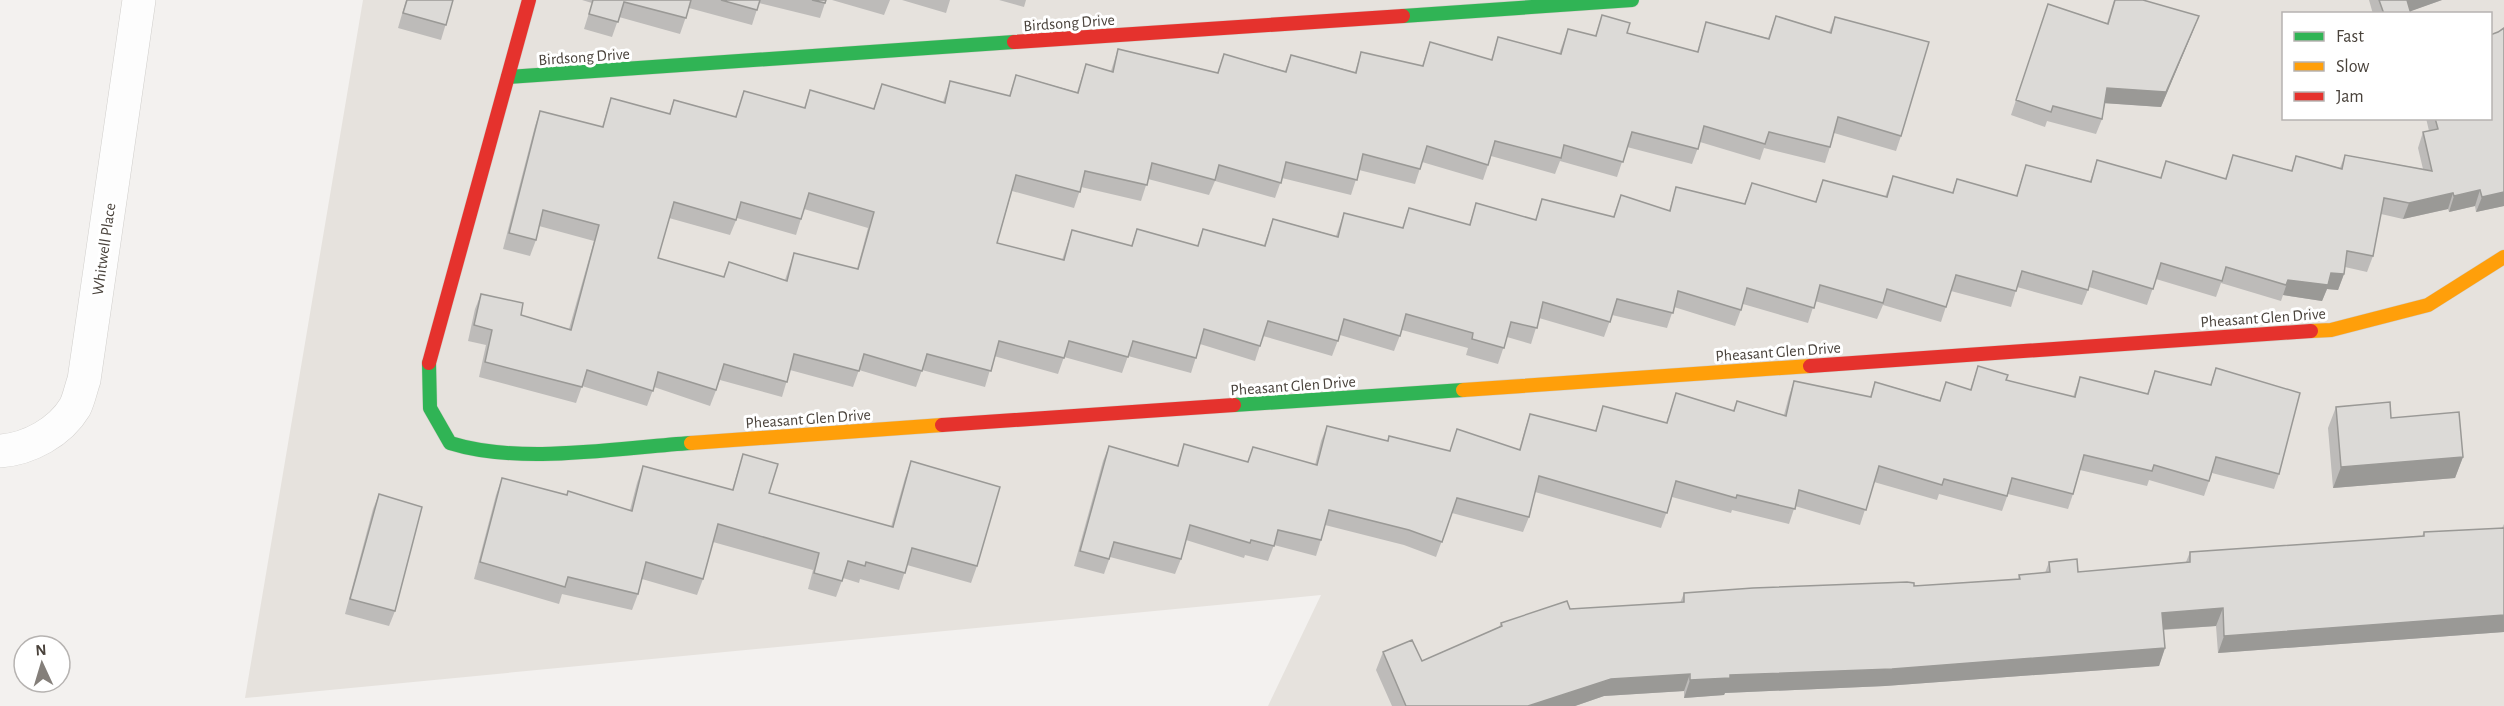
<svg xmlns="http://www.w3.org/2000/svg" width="2504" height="706" font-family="'Alegreya Sans',sans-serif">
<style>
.residential{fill:#e6e2dd;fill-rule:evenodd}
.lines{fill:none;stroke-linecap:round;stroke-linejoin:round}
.street-casing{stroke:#d1cfcc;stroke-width:34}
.fast-casing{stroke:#d1cdc6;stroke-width:15}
.slow-casing{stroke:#d1cdc6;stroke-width:15}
.jam-casing{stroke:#d1cdc6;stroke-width:15}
.street{stroke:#fdfdfd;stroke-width:33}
.fast{stroke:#30b455;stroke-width:14}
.slow{stroke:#ff9f0a;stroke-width:14}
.jam{stroke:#e5322d;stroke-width:14}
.wall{fill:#bdbbb9;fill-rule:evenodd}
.shaded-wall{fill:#9a9996}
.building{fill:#dcdad7;stroke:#9a9996;stroke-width:1.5;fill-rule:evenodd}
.labels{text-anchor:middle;stroke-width:6;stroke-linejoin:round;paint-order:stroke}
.street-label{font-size:16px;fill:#49423b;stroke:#fff}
</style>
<rect width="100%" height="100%" fill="#f3f1ef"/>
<path class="residential" d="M363,0H2504V706H1268L1321,595L245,698ZM2284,14H2490V118H2284Z"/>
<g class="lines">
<g class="street-casing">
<path id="street" d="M0,451C29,449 60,432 75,407C79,399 81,388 84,380L139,0"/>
</g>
<g class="fast-casing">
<path id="fast" d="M1403,16L1632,0
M508,77L1014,42
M429,363L430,408L450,443C520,465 617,448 691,443
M1234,405L1463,390"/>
</g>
<g class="slow-casing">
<path id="slow" d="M2311,331L2331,330L2428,305L2504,257
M1463,390L1810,366
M691,443L942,425"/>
</g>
<g class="jam-casing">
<path id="jam" d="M1014,42L1403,16
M429,363L529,0
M1810,366L2311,331
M942,425L1234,405"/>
</g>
<use href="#street" class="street"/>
<use href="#fast" class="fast"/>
<use href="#slow" class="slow"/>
<use href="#jam" class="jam"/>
</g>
<path class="wall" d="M406,0H453L441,40L398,28Z
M582,0H826L820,18L759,3L752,25L689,8L680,34L619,17L612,37L584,29L592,3Z
M832,0H890L884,15Z
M902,0H950L946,13Z
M999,0H1026L1024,7Z
M2114,0H2143L2193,31L2161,107L2105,103L2102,119L2096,134L2047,121L2045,127L2011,115L2048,4L2107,23Z
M2369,0H2442L2410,11L2411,14H2373Z
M1602,15L1627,33L1697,52L1706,22L1768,38L1776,16L1829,32L1835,17L1901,136L1896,151L1834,133L1830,147L1825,163L1764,148L1760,160L1700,142L1692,164L1627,147L1617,177L1560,161L1555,174L1491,156L1483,180L1422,162L1415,184L1359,170L1351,195L1282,178L1275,198L1215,181L1209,195L1148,179L1141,201L1081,187L1074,208L1012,191L997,243L1062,260L1072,230L1131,246L1137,229L1197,246L1203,229L1264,245L1273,219L1336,236L1344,213L1402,228L1409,208L1469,225L1476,203L1535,220L1542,199L1613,217L1621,195L1669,211L1676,187L1744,204L1752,183L1815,202L1823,180L1885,197L1893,176L1952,193L1957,179L2016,196L2026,165L2090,181L2097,160L2160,178L2166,161L2225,179L2233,155L2291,171L2296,156L2340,168L2345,155L2423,169L2418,148L2423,132L2429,131L2426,118H2490L2504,206L2476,212L2475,206L2449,212L2448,209L2403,219L2381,214L2373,256L2367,272L2345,267L2344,274L2338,290L2327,289L2322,301L2283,295L2281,301L2221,283L2216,297L2156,279L2147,305L2089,287L2082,305L2017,287L2011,307L1951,291L1941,322L1883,305L1877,319L1815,301L1808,323L1743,304L1735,326L1674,307L1667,328L1612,315L1604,337L1539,318L1531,344L1507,337L1498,364L1466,355L1468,348L1402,330L1394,351L1340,335L1332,356L1263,336L1255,361L1200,344L1191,373L1128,356L1122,373L1064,357L1058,374L994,356L985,387L922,370L916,387L859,370L853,387L790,370L782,397L720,380L710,406L654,387L647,406L582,386L576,403L479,377L486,345L468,341L475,309L481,294L521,315L569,329L594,241L539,226L536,240L530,256L503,249L535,126L540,111L602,127L611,98L669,114L674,100L735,117L744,91L804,108L810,90L873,109L882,84L943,102L950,81L1009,96L1016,75L1077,92L1086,64L1111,71L1118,49L1217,73L1224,54L1285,71L1291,55L1355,72L1361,52L1422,66L1430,42L1491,60L1498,37L1559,54L1568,29L1595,36ZM804,209L868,228L857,269L794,253L785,280L729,262L723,277L658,258L669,218L730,235L737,218L796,235Z
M1978,366L2006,380L2073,397L2080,377L2147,394L2155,371L2210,385L2216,368L2279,474L2274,489L2212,473L2204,496L2149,480L2147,486L2080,470L2073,494L2068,509L2008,494L2002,511L1939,494L1937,500L1874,482L1860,525L1795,506L1789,524L1732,510L1731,513L1672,497L1661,528L1535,492L1529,517L1523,532L1452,513L1436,557L1404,545L1325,525L1321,540L1316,556L1274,545L1268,561L1245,555L1244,558L1186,540L1181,559L1175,574L1110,557L1104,574L1074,566L1103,461L1109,446L1177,465L1184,444L1247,462L1253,447L1315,465L1321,441L1327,426L1387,441L1389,436L1449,451L1519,450L1525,429L1530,414L1595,431L1603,406L1666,423L1676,393L1733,411L1737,401L1784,415L1789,396L1794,381L1870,397L1875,382L1940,400L1946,382L1970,390Z
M2336,407L2463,457L2455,478L2333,488L2328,428Z
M743,454L769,493L891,527L905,478L911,461L977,566L971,583L907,565L899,590L860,579L859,583L843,578L836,597L808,589L813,570L713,542L703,579L697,595L642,579L638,594L632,610L562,594L559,604L474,579L496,495L502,478L566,495L630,510L637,483L643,466L732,490Z
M379,494L395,611L389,626L345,614L373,509Z
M2504,524V632L2218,653L2216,626L2163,630L2165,648L2159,666L1885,686L1725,693L1724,695L1684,698V691L1604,696L1575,706H1392L1376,670L1383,652L1422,661L1499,627L1501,623L1570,609L1680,603L1684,593L1914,586L2018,579L2019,575L2045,573L2049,562L2078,572L2186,562L2190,552L2422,536L2424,532L2502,528Z"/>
<path class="shaded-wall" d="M2406,0H2442L2403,14Z
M2199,16L2193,31L2161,107L2102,103L2107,88Z
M2480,190L2475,206L2449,212L2454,196Z
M2504,192V206L2476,212L2482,197Z
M2453,193L2448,209L2403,219L2409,203Z
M2331,273L2344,274L2338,290L2327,289L2322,301L2283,295L2288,280Z
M2463,457L2455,478L2333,488L2341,467Z
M2223,608L2216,626L2155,630L2162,613Z
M2504,615V632L2218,653L2224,636Z
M2165,648L2159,666L1885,686L1725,693L1724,695L1684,698L1690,680L1730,675Z
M1690,674L1684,691L1604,696L1575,706H1528L1611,679Z"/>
<path class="building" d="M407,0H453L446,25L403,13Z
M593,0H691L686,18L624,2L618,22L589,14Z
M721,0H760L757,10Z
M812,0H826L825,3Z
M2115,0H2143L2199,16L2166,92L2107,88L2102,119L2053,106L2051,112L2016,100L2048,4L2108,24Z
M2379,0H2407L2411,14H2384Z
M1602,15L1630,23L1627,33L1698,52L1706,22L1769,39L1776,16L1831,33L1835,17L1929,42L1901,136L1838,117L1830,147L1769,132L1765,144L1704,126L1698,149L1632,132L1623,162L1564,145L1561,158L1495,141L1488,165L1427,146L1420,169L1363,154L1357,180L1286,162L1281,183L1219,165L1215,180L1152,163L1147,185L1085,171L1080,192L1016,175L997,243L1064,260L1072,230L1132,246L1137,229L1198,246L1203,229L1265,246L1273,219L1338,237L1344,213L1403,228L1409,208L1470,225L1476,203L1536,220L1542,199L1614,217L1621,195L1670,211L1676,187L1745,204L1752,183L1816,202L1823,180L1887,197L1893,176L1953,193L1957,179L2017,196L2026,165L2091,182L2097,160L2161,178L2166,161L2226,179L2233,155L2292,171L2296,156L2342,169L2345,155L2432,171L2423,132L2438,129L2435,118H2490V35L2498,32L2504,28V192L2482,197L2480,190L2454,196L2453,193L2409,203L2384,198L2373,256L2347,251L2344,274L2331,273L2328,285L2288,280L2286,285L2226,267L2222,281L2161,263L2153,289L2093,271L2088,290L2022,271L2016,291L1956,275L1946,307L1887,289L1883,303L1820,285L1814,308L1747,288L1741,310L1678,291L1673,313L1617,299L1610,322L1543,302L1537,328L1511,322L1504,348L1472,339L1473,333L1406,314L1400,336L1344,319L1338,341L1268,321L1260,346L1204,329L1196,358L1133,341L1128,357L1069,341L1064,358L999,341L991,371L927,354L922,371L864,354L859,371L794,354L787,382L724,364L716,390L658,372L653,391L587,370L582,387L485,362L492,330L474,325L481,294L523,303L521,315L571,330L599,225L543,210L536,240L509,233L540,111L603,127L611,98L670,114L674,100L736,117L744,91L805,108L810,90L874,109L882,84L945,103L950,81L1010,96L1016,75L1078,93L1086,64L1113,72L1118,49L1218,73L1224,54L1286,72L1291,55L1356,73L1361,52L1423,66L1430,42L1492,60L1498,37L1561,54L1568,29L1596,36ZM809,193L874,212L858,269L794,253L787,281L729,262L724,277L658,258L674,202L736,220L741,202L801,219Z
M1978,366L2008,375L2006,380L2075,397L2080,377L2148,394L2155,371L2211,385L2216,368L2300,393L2279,474L2216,457L2209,481L2154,465L2152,471L2084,455L2073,494L2012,478L2007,496L1944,479L1942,485L1879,466L1866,510L1799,490L1795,509L1737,495L1736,498L1676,481L1667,513L1539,476L1529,517L1457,498L1442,542L1409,530L1329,510L1321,540L1278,530L1274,546L1251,540L1250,543L1190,525L1181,559L1114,542L1109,559L1080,551L1109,446L1178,466L1184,444L1248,462L1253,447L1317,465L1327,426L1388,441L1389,436L1450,451L1457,429L1520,450L1530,414L1596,431L1603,406L1667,423L1676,393L1734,411L1737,401L1786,416L1794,381L1871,397L1875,382L1940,401L1946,382L1971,390Z
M2390,402L2391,418L2459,412L2463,457L2341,467L2336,407Z
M743,454L778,464L769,493L893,527L911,461L1000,487L977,566L912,548L905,573L866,562L865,566L848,561L842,581L814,573L819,553L718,524L703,579L646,562L638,594L568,577L565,587L480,562L502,478L567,495L568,491L632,511L643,466L733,490Z
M379,494L422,507L395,611L350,599Z
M2504,528V615L2224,636L2223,608L2162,613L2165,648L1892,669L1730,675V678L1690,680V674L1611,679L1528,706H1406L1383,652L1412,640L1422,661L1502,626L1501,623L1567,601L1570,609L1684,602V593L1753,588L1907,582L1914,583V586L2020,579L2019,575L2050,572L2049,562L2077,559L2078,572L2190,562V552L2424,536V532Z"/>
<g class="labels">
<g class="street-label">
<text transform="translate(1069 22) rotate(-4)" y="6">Birdsong Drive</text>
<text transform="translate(584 56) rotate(-4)" y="6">Birdsong Drive</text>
<text transform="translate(103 249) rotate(-82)" y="6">Whitwell Place</text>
<text transform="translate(2263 317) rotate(-4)" y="6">Pheasant Glen Drive</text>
<text transform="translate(1778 351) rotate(-4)" y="6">Pheasant Glen Drive</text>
<text transform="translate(1293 385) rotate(-4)" y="6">Pheasant Glen Drive</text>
<text transform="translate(808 418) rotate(-4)" y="6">Pheasant Glen Drive</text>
</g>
</g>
<rect x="2282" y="12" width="210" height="108" fill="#ffffff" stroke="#b6b3b1" stroke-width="1.5"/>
<rect x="2294" y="32" width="30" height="9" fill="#30b455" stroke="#b6b3b1" stroke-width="1.5"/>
<text x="2336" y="42" font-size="18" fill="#49423b">Fast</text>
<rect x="2294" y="62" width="30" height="9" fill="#ff9f0a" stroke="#b6b3b1" stroke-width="1.5"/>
<text x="2336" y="72" font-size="18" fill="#49423b">Slow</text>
<rect x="2294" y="92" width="30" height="9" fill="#e5322d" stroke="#b6b3b1" stroke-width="1.5"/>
<text x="2336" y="102" font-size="18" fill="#49423b">Jam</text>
<g transform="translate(42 664) rotate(356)"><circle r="28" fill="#ffffff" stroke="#b6b3b1" stroke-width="1.5"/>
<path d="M0-4.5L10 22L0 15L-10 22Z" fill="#847f7a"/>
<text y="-9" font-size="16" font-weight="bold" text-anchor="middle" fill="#49423b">N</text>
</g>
</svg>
